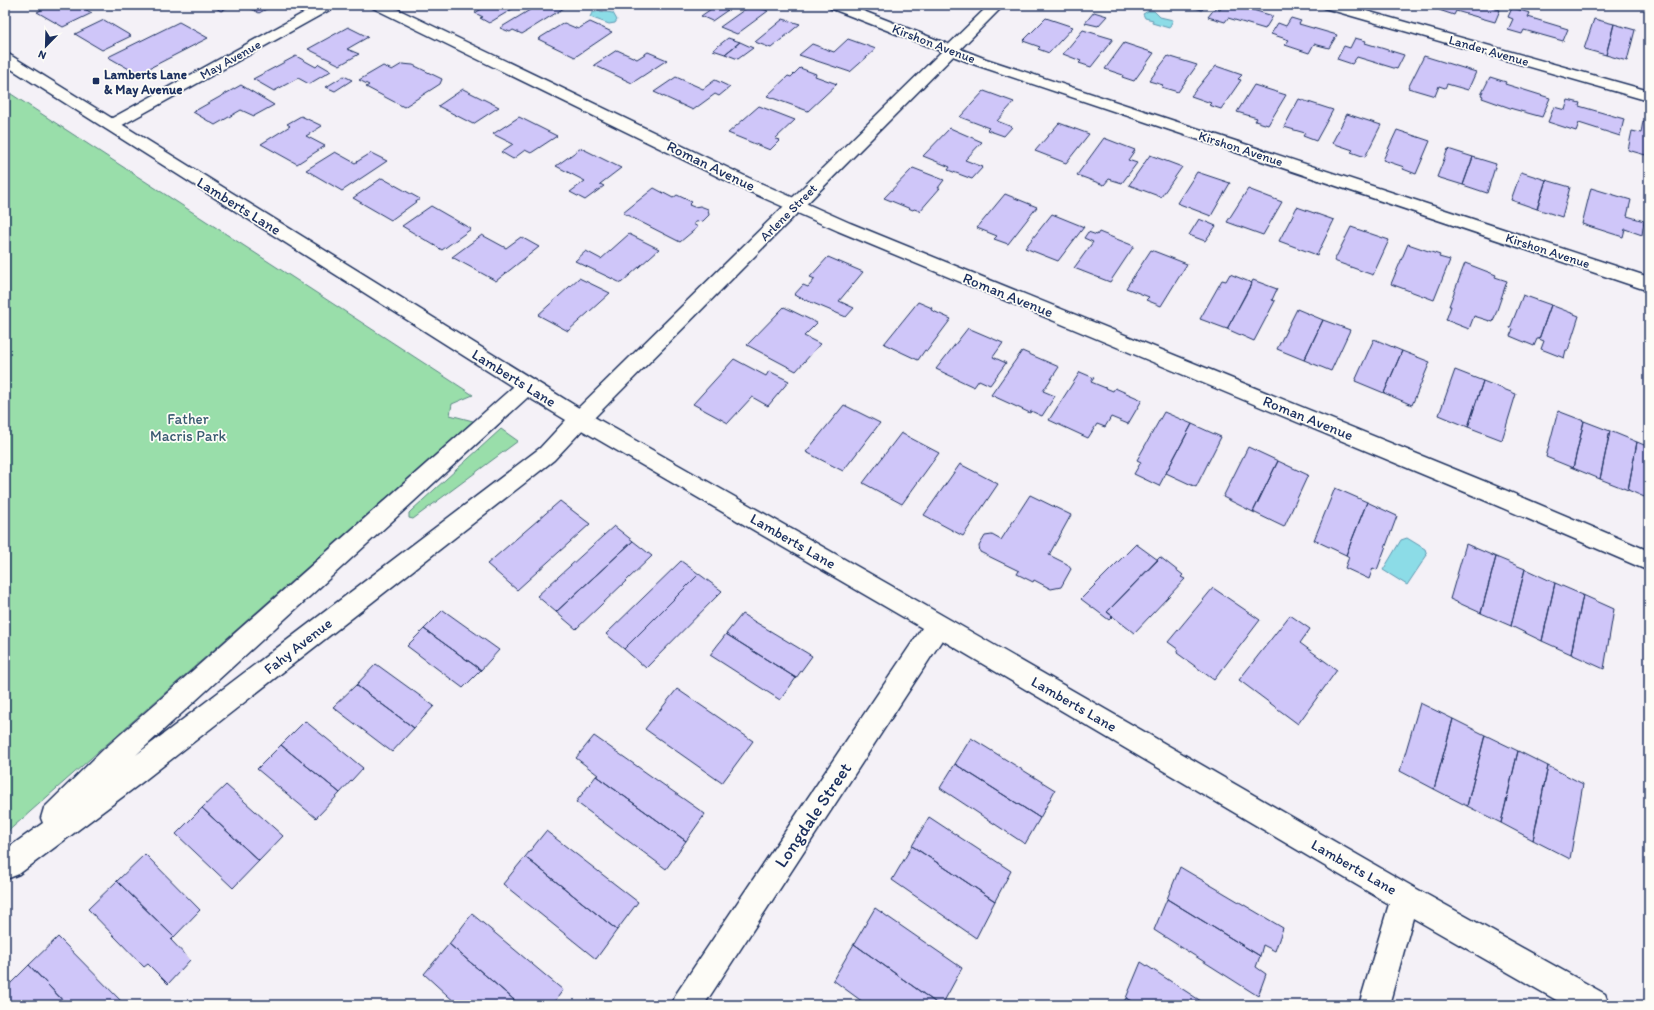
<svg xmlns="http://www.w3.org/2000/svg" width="1654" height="1010" font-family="Itim,sans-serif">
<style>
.green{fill:#99deaa;stroke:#5a8684}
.water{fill:#8cdce7;stroke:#5f97b0}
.building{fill:#cfc6f9;stroke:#1b2f5e}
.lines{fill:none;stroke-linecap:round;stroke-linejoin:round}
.minor-casing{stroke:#1b2f5e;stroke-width:3}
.tertiary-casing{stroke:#1b2f5e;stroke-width:3}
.secondary-casing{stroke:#1b2f5e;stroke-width:3}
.minor{fill:#fdfcf7;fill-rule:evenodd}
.tertiary{fill:#fdfcf7;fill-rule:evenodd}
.secondary{fill:#fdfcf7;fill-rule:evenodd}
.poi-dot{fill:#1b2f5e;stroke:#fdfcf7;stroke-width:1.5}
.labels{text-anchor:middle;stroke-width:3.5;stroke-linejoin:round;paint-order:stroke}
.far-street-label{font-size:13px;fill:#1b2f5e;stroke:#fdfcf7}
.far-poi-label{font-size:13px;font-weight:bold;fill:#1b2f5e;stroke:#fdfcf7;text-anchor:start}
.street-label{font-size:15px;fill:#1b2f5e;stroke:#fdfcf7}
.park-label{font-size:15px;fill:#3a5b71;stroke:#fdfcf7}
.near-street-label{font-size:18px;fill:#1b2f5e;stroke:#fdfcf7}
</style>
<rect width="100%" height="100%" fill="#f4f1f7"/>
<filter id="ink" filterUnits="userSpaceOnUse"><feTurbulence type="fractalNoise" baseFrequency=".025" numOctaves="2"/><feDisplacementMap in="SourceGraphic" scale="8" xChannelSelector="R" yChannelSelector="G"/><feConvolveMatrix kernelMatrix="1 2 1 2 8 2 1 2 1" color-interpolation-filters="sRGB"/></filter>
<g filter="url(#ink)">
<path class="green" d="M5,90L473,395L452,404L450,415L473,421L5,834Z
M501,429L518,441L417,516L413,519L409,518V513L412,510Z"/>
<path class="water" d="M599,11L613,13L617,20L615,23L609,24L590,17L592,13Z
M1148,11H1154L1160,17L1173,20L1169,28L1152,23L1153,20L1145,18L1143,14Z
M1407,538L1425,549L1427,555L1407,585L1383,570L1401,540Z"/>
<path class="building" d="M52,5H77L92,13L63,27L37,12Z
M211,5H232L221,11Z
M245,5H274L259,13Z
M488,5H519L489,23L480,18L483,17L475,13Z
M538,5H557L564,8L522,34L513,30L510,32L500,28Z
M702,5H735L712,21L701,16L711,9Z
M751,5L768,11L737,34L720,27Z
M1184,5H1205L1202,10Z
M1224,5H1236L1273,16L1265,29L1228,18L1225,22L1208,17L1215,8L1220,10Z
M1442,5H1483L1500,10L1495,22L1456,11L1454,15L1439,10Z
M1512,8L1530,13L1528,17L1568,29L1563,41L1524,30L1522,34L1508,30L1513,19L1508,17Z
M1094,12L1107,16L1098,26L1085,23Z
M1046,18L1073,27L1049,53L1038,49L1040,47L1023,41Z
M1291,18L1301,21L1299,24L1337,35L1329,48L1314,44L1309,53L1285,45L1289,40L1271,34L1278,23L1286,26Z
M783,19L800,24L771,48L755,42Z
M1594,19L1614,24L1606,55L1584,49Z
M104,20L131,36L102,50L75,34Z
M179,22L208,38L138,74L108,57Z
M590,22L612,32L575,57L538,39L564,23L578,29Z
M1614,24L1635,30L1627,61L1606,55Z
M348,27L368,37L347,49L359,54L340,65L308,49Z
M1083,30L1113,39L1091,67L1079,63L1081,61L1063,54Z
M728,38L740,42L725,54L713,50Z
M1355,38L1366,41L1365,43L1404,55L1397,69L1357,57L1352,64L1337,59L1344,46L1350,48Z
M848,39L876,49L850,72L799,55L812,44L834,52Z
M740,42L753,48L738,59L725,54Z
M1124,43L1154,53L1134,81L1122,77L1123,75L1105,69Z
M617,50L637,59L648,52L667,60L632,83L594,65Z
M296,56L316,67L319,64L331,71L309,84L298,78L274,91L253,79Z
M1168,56L1197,65L1178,92L1161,87L1163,85L1149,81Z
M1424,56L1476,72L1468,90L1447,84L1445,88L1439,86L1435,96L1408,88Z
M402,64L413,65L442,79L440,84L404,107L366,87L369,85L359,80L383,66L392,70Z
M1216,66L1242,75L1238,79L1241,80L1221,109L1209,105L1211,103L1191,96L1211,71H1212Z
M800,68L816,74L815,76L837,84L808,111L767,96L788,76L791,77Z
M344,76L352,80L335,91L326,87Z
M676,77L703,89L715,80L730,87L719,96L715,94L693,110L654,92Z
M1490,77L1506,82L1505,84L1550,98L1542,117L1513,109L1482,98L1483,96L1481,95Z
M241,85L274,105L254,116L241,110L215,125L193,112Z
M1254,85L1286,95L1268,125L1255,121L1257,118L1237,112Z
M463,89L499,107L473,124L438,106Z
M984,91L1014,102L997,121L1012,127L1004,136L987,130L989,128L960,117Z
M1299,99L1333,110L1316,141L1303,136L1305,133L1284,127Z
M1568,100L1580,103L1579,106L1624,119L1620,136L1579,123L1576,131L1548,122L1554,107L1565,110Z
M759,106L795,120L775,139L780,140L770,150L728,133Z
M1347,114L1381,125L1365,157L1351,152L1353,150L1332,143Z
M301,116L322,126L306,136L325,146L297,164L261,144L290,126L287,124Z
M519,117L557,136L531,153L525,150L513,159L501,152L513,144L493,134Z
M1643,121L1649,123V156L1628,150L1632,131L1641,133Z
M1059,123L1089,134L1066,163L1035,151Z
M950,128L982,142L965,160L983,167L972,179L948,170L950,167L923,156Z
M1397,130L1430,141L1416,174L1403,169L1404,167L1383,160Z
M1104,138L1135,150L1128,160L1137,163L1122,183L1109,179L1104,185L1077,175Z
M581,148L621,168L600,184L604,186L585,200L570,192L585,181L556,166Z
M1448,149L1473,157L1463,185L1437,177Z
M335,152L355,163L371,153L387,161L342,191L306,170Z
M1150,155L1182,167L1161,197L1129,185Z
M1473,157L1496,164L1487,193L1463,185Z
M913,168L944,180L938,188H940L920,211L914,209L913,210L884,198Z
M1197,172L1230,183L1211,216L1177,203Z
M1521,172L1546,180L1537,209L1511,200Z
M382,178L420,199L391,220L353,198Z
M1546,180L1570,187L1562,217L1537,209Z
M654,188L673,198L677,195L692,202L689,205L694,207L700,206L708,209L709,215L703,221L696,222L693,224L698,227L680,242L623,213Z
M1591,188L1631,200L1627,216L1644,221L1642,235L1625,229L1623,237L1582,224Z
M1248,189L1282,202L1263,235L1227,222Z
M1005,194L1037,207L1008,244L994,239L997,236L977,228Z
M431,206L471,229L442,250L402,226Z
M1297,207L1334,220L1317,255L1279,241Z
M1052,214L1084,227L1058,261L1025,248Z
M1199,219L1216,226L1205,241L1189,235Z
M1351,227L1389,240L1373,275L1334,261Z
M1088,232L1097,235L1099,232L1134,246L1110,282L1074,268L1093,242L1084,238Z
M629,234L659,249L621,283L575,261L586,251L601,259Z
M482,235L506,248L521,237L539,247L496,281L452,257Z
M1408,244L1440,255L1439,257L1450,260L1434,300L1391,284Z
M1151,250L1187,264L1161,306L1146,300L1149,297L1126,288Z
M828,257L863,272L839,301L854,308L846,317L794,295L803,285L808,287L815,279L810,277Z
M1465,263L1496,275L1495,277L1507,281L1493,322L1474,316L1469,329L1446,320L1451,306H1449Z
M1230,274L1252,283L1227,329L1200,319L1222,280L1226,281Z
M579,278L610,293L568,331L538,315Z
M1253,280L1277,289L1272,300L1275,301L1254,341L1227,329Z
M1523,295L1551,305L1539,339H1537L1534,346L1510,336L1513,329L1510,328Z
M918,302L932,308L931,310L951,319L927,351L925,350L918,360L884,344Z
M1551,305L1579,316L1568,350H1566L1564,358L1541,349L1544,341L1539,339Z
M784,307L817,323L804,336L820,344L796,371L747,345Z
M1297,309L1323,320L1304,360L1277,349Z
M1323,320L1350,330L1331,371L1304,360Z
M968,328L1003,343L993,357L1006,363L990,385L979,380L974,387L936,369Z
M1374,339L1402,351L1384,393L1355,381Z
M1022,351L1059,367L1043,391L1055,396L1042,416L1031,411L1030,413L991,395Z
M1402,351L1430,362L1412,405L1384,393Z
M734,359L766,376L769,371L789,381L768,406L752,397L728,423L693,404Z
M1455,370L1483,381L1468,427L1439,415Z
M1080,372L1094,378L1091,382L1113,391L1115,388L1142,400L1128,424L1111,417L1105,427L1097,424L1088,438L1049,420Z
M1483,381L1516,394L1502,440L1468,427Z
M844,405L880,423L843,471L806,452Z
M1558,411L1584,421L1573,468L1546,457Z
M1164,412L1192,424L1159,486L1134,474L1141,462L1137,460Z
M1584,421L1610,431L1600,479L1573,468Z
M1192,424L1221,437L1196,487L1166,473Z
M1610,431L1637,442L1628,490L1600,479Z
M901,433L939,453L902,504L863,483Z
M1637,442L1649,447V499L1628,490Z
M1248,447L1278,461L1253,512L1223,497Z
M1278,461L1308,475L1284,527L1253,512Z
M960,464L998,484L963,536L924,515Z
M1335,488L1367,502L1346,555L1314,540Z
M1030,495L1071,515L1049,555L1067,564L1071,569L1061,587L1051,589L1034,580L1033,582L1017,574L1019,571L980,552L979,546L985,536L992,535L1001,540Z
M560,501L590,524L517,590L487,564Z
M1367,502L1397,516L1377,570L1373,568L1369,579L1345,568L1349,557L1346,555Z
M614,526L633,541L556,612L537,596Z
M633,541L652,556L576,629L556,612Z
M1136,544L1158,560L1107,612L1113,616L1109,620L1081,599Z
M1466,544L1496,557L1481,613L1450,599Z
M1160,557L1183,575L1181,577L1185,579L1134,633L1107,612Z
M1496,557L1525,569L1511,626L1481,613Z
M681,561L699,574L624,649L606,634Z
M1525,569L1555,583L1542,641L1511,626Z
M699,574L722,591L646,668L624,649Z
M1555,583L1583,595L1571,654L1542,641Z
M1213,588L1260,620L1214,680L1177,653L1179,650L1168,642Z
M1583,595L1614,609L1604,669L1571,654Z
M443,610L499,650L481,670L424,629Z
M742,614L812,656L796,678L726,634Z
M1290,615L1310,629L1300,643L1337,670L1298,724L1239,680Z
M424,629L481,670L463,688L407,646Z
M726,634L796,678L780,700L710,655Z
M376,664L434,706L414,728L356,685Z
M356,685L414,728L392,752L333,707Z
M677,689L753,741L722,783L645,729Z
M1420,703L1453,719L1434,789L1400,771Z
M1453,719L1485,735L1467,806L1434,789Z
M305,721L363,768L340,793L281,745Z
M1485,735L1518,751L1501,823L1467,806Z
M594,736L705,814L686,841L596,776L598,775L576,758Z
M971,738L1055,790L1040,818L955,764Z
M281,745L340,793L316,818L257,769Z
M1518,751L1548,766L1533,840L1501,823Z
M955,764L1040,818L1025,844L940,788Z
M1548,766L1583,784L1570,859L1533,840Z
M596,776L686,841L666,869L576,802Z
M226,785L283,836L259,861L202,808Z
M202,808L259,861L233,888L176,834Z
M929,817L1011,871L995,901L912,846Z
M546,831L638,902L617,930L525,857Z
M912,846L995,901L976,938L892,880Z
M145,854L200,910L174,937L117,881Z
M525,857L617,930L596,959L503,884Z
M1180,867L1283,928L1275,951L1263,945L1260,956L1167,899Z
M1649,873V904L1645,902Z
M117,881L174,937L171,940L190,960L168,984L148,964L144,967L88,909Z
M1167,899L1260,956L1256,967L1266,974L1258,996L1154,930Z
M875,908L962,968L942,1005H939L854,944Z
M472,914L563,990L552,1005H520L449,944Z
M58,937L125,1005H67L29,965Z
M449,944L520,1005H458L424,974Z
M854,944L939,1005H867L833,980Z
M1141,962L1207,1005H1137L1126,998Z
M29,965L67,1005H5V989Z
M1126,998L1137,1005H1122Z"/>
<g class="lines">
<g class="minor-casing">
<path id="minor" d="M318,5H335L333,8L117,128L111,130L105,128L103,125L105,122Z
M371,5H389L749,178L850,223L1486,482L1649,551V571L1470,494L838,231L737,186L373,8Z
M828,5H848L986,59L1649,277V291L976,65L830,8Z
M1322,5H1345L1649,91V101L1324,8Z
M580,411L587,413L888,584L1415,888L1605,994L1609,1005H1565L1413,918L1389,1005H1359L1389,904L942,640L704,1005H672L676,994L922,628L573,425L570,419L573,413Z"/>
</g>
<g class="tertiary-casing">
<path id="tertiary" d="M989,5H1004L587,425L580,427L573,425L570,419L573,413Z"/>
</g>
<g class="secondary-casing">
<path id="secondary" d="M5,53L10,55L587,413L590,419L587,425L554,460L141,783L19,874L9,878L5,876V850L43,823L41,818L44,808L103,750L513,387L5,65ZM528,397L566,420L540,448L136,755Z"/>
</g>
<use href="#minor" class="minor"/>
<use href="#tertiary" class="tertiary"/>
<use href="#secondary" class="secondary"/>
</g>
</g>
<rect class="poi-dot" x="92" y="77" width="8" height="8" rx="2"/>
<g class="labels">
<g class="far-street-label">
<text transform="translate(934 43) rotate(21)" y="5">Kirshon Avenue</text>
<text transform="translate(1489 50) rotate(16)" y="5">Lander Avenue</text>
<text transform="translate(230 59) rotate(-29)" y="5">May Avenue</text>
<text transform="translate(1241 148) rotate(18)" y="5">Kirshon Avenue</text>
<text transform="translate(788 212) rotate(-45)" y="5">Arlene Street</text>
<text transform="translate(1548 250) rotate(18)" y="5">Kirshon Avenue</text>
</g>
<g class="far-poi-label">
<text x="104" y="79">Lamberts Lane<tspan x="104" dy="15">&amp; May Avenue</tspan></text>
</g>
<g class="street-label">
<text transform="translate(711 166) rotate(26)" y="5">Roman Avenue</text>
<text transform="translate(239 206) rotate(32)" y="5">Lamberts Lane</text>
<text transform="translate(1008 295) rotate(22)" y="5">Roman Avenue</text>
<text transform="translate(514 378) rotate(32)" y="5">Lamberts Lane</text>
<text transform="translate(1308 418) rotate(22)" y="5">Roman Avenue</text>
<text transform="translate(793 541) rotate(30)" y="5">Lamberts Lane</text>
<text transform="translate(298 646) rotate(-38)" y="5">Fahy Avenue</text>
<text transform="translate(1074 704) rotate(30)" y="5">Lamberts Lane</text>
<text transform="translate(1354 867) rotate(30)" y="5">Lamberts Lane</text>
</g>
<g class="park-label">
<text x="188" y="424">Father<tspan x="188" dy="17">Macris Park</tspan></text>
</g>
<g class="near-street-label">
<text transform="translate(813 815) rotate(-56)" y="6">Longdale Street</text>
</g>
</g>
<rect width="1654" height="1010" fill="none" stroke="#fdfcf7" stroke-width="20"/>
<rect x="10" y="10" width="1634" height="990" fill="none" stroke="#1b2f5e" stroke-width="1.5" filter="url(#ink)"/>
<g transform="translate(46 46) rotate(203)" stroke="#fdfcf7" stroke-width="3" paint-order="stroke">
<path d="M0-3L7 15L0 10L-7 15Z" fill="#1b2f5e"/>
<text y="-6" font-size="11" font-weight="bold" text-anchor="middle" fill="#1b2f5e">N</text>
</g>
</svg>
